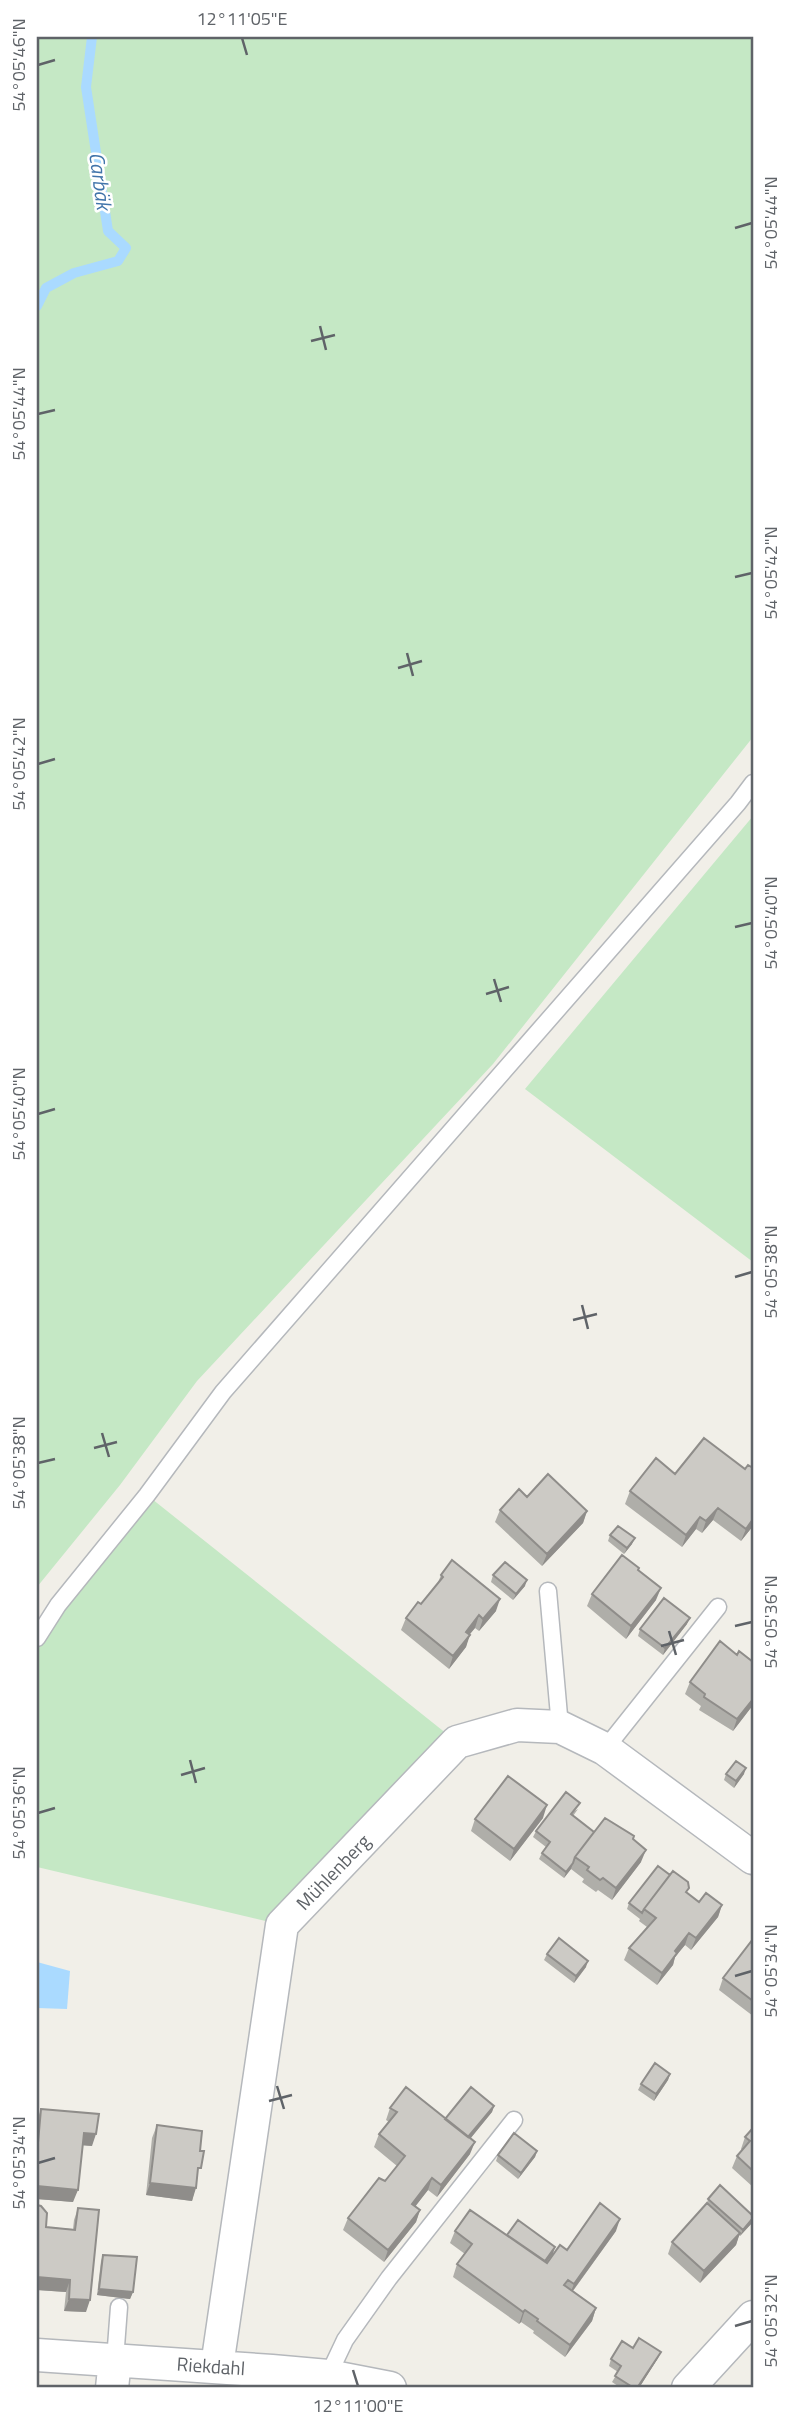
<svg xmlns="http://www.w3.org/2000/svg" width="790" height="2425" font-family="'Titillium Web',sans-serif">
<style>
.green{fill:#c5e8c5}
.water{fill:#aadaff}
.lines{fill:none;stroke-linecap:round;stroke-linejoin:round}
.stream{stroke:#aadaff;stroke-width:10}
.service-casing{stroke:#b5b8bc;stroke-width:19}
.minor-casing{stroke:#b5b8bc;stroke-width:35}
.service{stroke:#fff;stroke-width:16}
.minor{stroke:#fff;stroke-width:32}
.wall{fill:#afaea9}
.shaded-wall{fill:#8f8d8a}
.building{fill:#cccac5;stroke:#8f8d8a;stroke-width:2}
.ticks{fill:none;stroke:#5f6368;stroke-width:2.5}
.labels{text-anchor:middle;stroke-width:5;stroke-linejoin:round;paint-order:stroke}
.street-label{font-size:19px;fill:#5f6368;stroke:#fff}
.water-label{font-size:21px;font-style:italic;fill:#4174aa;stroke:#fff}
.neatline{fill:none;stroke:#5f6368;stroke-width:2.5}
.ticks-label{font-size:18px;text-anchor:middle;fill:#5f6368}
</style>
<rect width="100%" height="100%" fill="#f1efe8"/>
<path class="green" d="M37,37H753V737L493,1064L197,1381L120,1485L37,1587Z
M753,816V1262L525,1089Z
M147,1495L457,1742L282,1925L37,1867V1638Z"/>
<path class="water" d="M37,1962L70,1971L67,2009L37,2008Z"/>
<g class="lines">
<path class="stream" d="M37,306L46,288L74,273L118,261L126,248L108,231L86,87L92,37"/>
<g class="service-casing">
<path id="service" d="M548,1591L560,1727
M37,1638L58,1605L147,1495L223,1392L738,803L753,783
M605,1749L718,1607
M115,2360L119,2307
M328,2376L345,2340L389,2278L514,2120"/>
</g>
<g class="minor-casing">
<path id="minor" d="M37,2355L272,2371L328,2376L390,2388
M217,2366L282,1925L457,1742L517,1725L560,1727L605,1749L753,1858
M112,2388L115,2360
M688,2388L753,2317"/>
</g>
<use href="#service" class="service"/>
<use href="#minor" class="minor"/>
</g>
<path class="wall" d="M753,1468V1526L741,1541L713,1520L702,1533L696,1529L682,1547L625,1504L630,1491L675,1474Z
M527,1497L587,1511L583,1523L542,1566L495,1522L500,1510Z
M610,1535L632,1544L624,1554L608,1541Z
M441,1575L496,1611L479,1631L475,1628L469,1634L466,1647L449,1669L401,1630L406,1618L421,1604L437,1585Z
M493,1575L525,1586L513,1600L491,1582Z
M592,1594L656,1600L626,1639L587,1606Z
M687,1624L663,1655L638,1636L640,1629Z
M737,1655L753,1662V1705L733,1731L699,1710L701,1706L685,1694L690,1682Z
M726,1774H744L734,1788L724,1780Z
M578,1809L573,1816L594,1832L634,1836L633,1840L641,1862L612,1900L598,1890L596,1892L582,1882L584,1879L571,1869L564,1878L539,1859L542,1853L546,1847L533,1837L536,1831Z
M543,1818L510,1861L471,1831L475,1819Z
M687,1893L699,1902L722,1905L718,1917L691,1950L685,1945L675,1957L673,1965L657,1985L624,1960L629,1948L647,1927L639,1921L640,1919L627,1909L629,1903Z
M753,1939V2016L719,1990L723,1978Z
M547,1954L586,1967L574,1983L544,1960Z
M670,2074L668,2080L654,2101L638,2090L641,2084Z
M494,2106L492,2112L470,2139V2154L437,2197L428,2190L415,2206L420,2210L416,2222L384,2262L343,2230L348,2218L385,2181L397,2166L374,2147L379,2134L389,2122L386,2120L390,2108L445,2119Z
M41,2109L92,2146L82,2145L73,2202L37,2199V2121Z
M157,2125L197,2180L192,2201L146,2195L152,2138Z
M753,2128V2187L732,2168L737,2156L742,2150L741,2149L745,2137Z
M537,2151L535,2157L518,2179L496,2161L498,2155Z
M708,2199L753,2216V2219L752,2223L740,2236L739,2235L736,2245L700,2283L668,2254L672,2242L707,2203Z
M78,2208L86,2312L64,2311L66,2292L37,2290L46,2227L73,2229L74,2220Z
M455,2231L507,2235L553,2254L546,2262L547,2263L567,2250L616,2231L573,2291L596,2308L592,2321L565,2357L533,2333L534,2331L521,2322L519,2324L453,2277L457,2264L465,2254L450,2243Z
M103,2255L133,2292L130,2299L97,2295L101,2261Z
M633,2348L658,2358L639,2388H621L612,2382L618,2372L609,2366L611,2359Z"/>
<path class="shaded-wall" d="M718,1508L713,1520L702,1533L706,1521Z
M587,1511L583,1523L542,1566L547,1554Z
M700,1517L696,1529L682,1547L686,1535Z
M753,1519V1526L741,1541L746,1529Z
M635,1538L632,1544L624,1554L627,1548Z
M527,1580L525,1586L513,1600L516,1594Z
M661,1588L656,1600L626,1639L631,1626Z
M500,1599L496,1611L479,1631L483,1619Z
M479,1615L475,1628L462,1644L466,1632Z
M690,1618L687,1624L663,1655L665,1648Z
M470,1635L466,1647L449,1669L453,1656Z
M753,1699V1705L733,1731L737,1719Z
M746,1768L744,1774L734,1788L736,1781Z
M547,1805L543,1818L510,1861L514,1849Z
M646,1850L641,1862L612,1900L616,1888Z
M573,1863L571,1869L564,1878L566,1872Z
M722,1905L718,1917L691,1950L696,1938Z
M689,1933L685,1945L675,1957L673,1965L657,1985L662,1973L675,1951Z
M588,1961L586,1967L574,1983L576,1976Z
M670,2074L668,2080L654,2101L656,2094Z
M494,2106L492,2112L465,2145L467,2139Z
M84,2133L96,2134L92,2146L79,2145Z
M475,2142L470,2154L437,2197L441,2185Z
M537,2151L535,2157L518,2179L521,2173Z
M432,2178L428,2190L408,2216L412,2204Z
M150,2183L196,2188L192,2201L146,2195Z
M37,2186L78,2190L73,2202L37,2199Z
M420,2210L416,2222L384,2262L388,2250Z
M753,2218L752,2223L740,2236L743,2230Z
M620,2219L616,2231L569,2296L574,2284Z
M740,2233L736,2245L700,2283L704,2271Z
M555,2247L553,2254L539,2272L541,2266Z
M37,2277L70,2280L66,2292L37,2290Z
M99,2289L133,2292L130,2299L97,2295Z
M69,2299L90,2300L86,2312L64,2311Z
M596,2308L592,2321L565,2357L570,2345Z
M525,2310L521,2322L519,2324L523,2312Z
M661,2352L658,2358L639,2388H637Z"/>
<path class="building" d="M704,1438L745,1469L748,1465L753,1468V1519L746,1529L718,1508L706,1521L700,1517L686,1535L630,1491L656,1458L675,1474Z
M548,1474L587,1511L547,1554L500,1510L519,1489L527,1497Z
M618,1526L635,1538L627,1548L610,1535Z
M622,1555L639,1568L638,1570L661,1588L631,1626L592,1594Z
M452,1560L500,1599L483,1619L479,1615L466,1632L470,1635L453,1656L406,1618L418,1602L421,1604L443,1577L441,1575Z
M505,1562L527,1580L516,1594L493,1575Z
M664,1598L690,1618L665,1648L640,1629Z
M720,1641L737,1655L739,1651L753,1662L752,1667L753,1668V1699L737,1719L704,1697L705,1694L690,1682Z
M736,1761L746,1768L736,1781L726,1774Z
M508,1776L547,1805L514,1849L475,1819Z
M566,1792L580,1803L571,1814L594,1832L575,1857L573,1863L566,1872L542,1853L550,1842L536,1831Z
M605,1818L634,1836L633,1839L646,1850L616,1888L603,1878L600,1880L587,1870L589,1867L575,1857Z
M658,1866L670,1875L644,1909L642,1913L629,1903Z
M673,1871L688,1882L689,1888L686,1892L699,1902L706,1893L722,1905L696,1938L689,1933L675,1951L677,1953L662,1973L629,1948L656,1918L644,1909Z
M559,1938L588,1961L576,1976L547,1954Z
M753,1939V2001L723,1978Z
M655,2063L670,2074L656,2094L641,2084Z
M406,2087L475,2142L441,2185L432,2178L412,2204L420,2210L388,2250L348,2218L379,2178L385,2181L405,2156L379,2134L397,2112L390,2108Z
M471,2087L494,2106L468,2137L445,2119Z
M41,2109L99,2114L96,2134L84,2133L78,2190L37,2186V2154Z
M157,2125L202,2131L200,2151H204L201,2168H198L196,2188L150,2183Z
M753,2128V2171L737,2156L750,2141L745,2137Z
M514,2133L537,2151L521,2173L498,2155Z
M720,2185L753,2216V2218L743,2230L708,2199Z
M600,2203L620,2219L574,2284L568,2280L564,2285L596,2308L570,2345L537,2321L538,2319L525,2310L523,2312L457,2264L472,2244L455,2231L470,2210L547,2263L560,2245L567,2250Z
M707,2203L740,2233L704,2271L672,2242Z
M37,2205L41,2206L47,2213L46,2227L75,2230L78,2208L99,2210L90,2300L69,2299L70,2280L37,2277Z
M518,2220L555,2247L545,2261L507,2235Z
M103,2255L137,2257L133,2292L99,2289Z
M639,2338L661,2352L637,2388H634L615,2376L621,2366L611,2359L622,2341L633,2348Z"/>
<path class="ticks" d="M242,38L247,55M38,65L55,60M735,228L752,223M320,326L326,350M311,341L335,335M38,414L55,410M735,577L752,573M407,653L413,676M398,668L422,661M38,764L55,759M735,927L752,923M494,979L501,1002M486,994L509,987M38,1114L55,1109M735,1277L752,1272M582,1305L588,1329M573,1320L597,1314M102,1433L109,1457M94,1448L117,1442M38,1463L55,1459M735,1626L752,1622M669,1631L676,1655M661,1646L684,1640M190,1760L196,1783M181,1775L205,1768M38,1813L55,1808M735,1976L752,1971M277,2086L284,2109M269,2101L292,2095M38,2163L55,2158M735,2326L752,2321M353,2370L358,2386"/>
<g class="labels">
<g class="street-label">
<text transform="translate(333 1872) rotate(-46)" y="7">Mühlenberg</text>
<text transform="translate(211 2366) rotate(4)" y="7">Riekdahl</text>
</g>
<g class="water-label">
<text transform="translate(100 181) rotate(82)" y="7">Carbäk</text>
</g>
</g>
<rect width="790" height="2425" fill="none" stroke="#ffffff" stroke-width="77"/>
<rect x="38" y="38" width="714" height="2348" class="neatline"/>
<g class="ticks-label">
<text x="242" y="25">12°11'05"E</text>
<text transform="translate(19 65) rotate(-90)" y="6">54°05'46"N</text>
<text transform="translate(771 223) rotate(-90)" y="6">54°05'44"N</text>
<text transform="translate(19 414) rotate(-90)" y="6">54°05'44"N</text>
<text transform="translate(771 573) rotate(-90)" y="6">54°05'42"N</text>
<text transform="translate(19 764) rotate(-90)" y="6">54°05'42"N</text>
<text transform="translate(771 923) rotate(-90)" y="6">54°05'40"N</text>
<text transform="translate(19 1114) rotate(-90)" y="6">54°05'40"N</text>
<text transform="translate(771 1272) rotate(-90)" y="6">54°05'38"N</text>
<text transform="translate(19 1463) rotate(-90)" y="6">54°05'38"N</text>
<text transform="translate(771 1622) rotate(-90)" y="6">54°05'36"N</text>
<text transform="translate(19 1813) rotate(-90)" y="6">54°05'36"N</text>
<text transform="translate(771 1971) rotate(-90)" y="6">54°05'34"N</text>
<text transform="translate(19 2163) rotate(-90)" y="6">54°05'34"N</text>
<text transform="translate(771 2321) rotate(-90)" y="6">54°05'32"N</text>
<text x="358" y="2412">12°11'00"E</text>
</g>
</svg>
